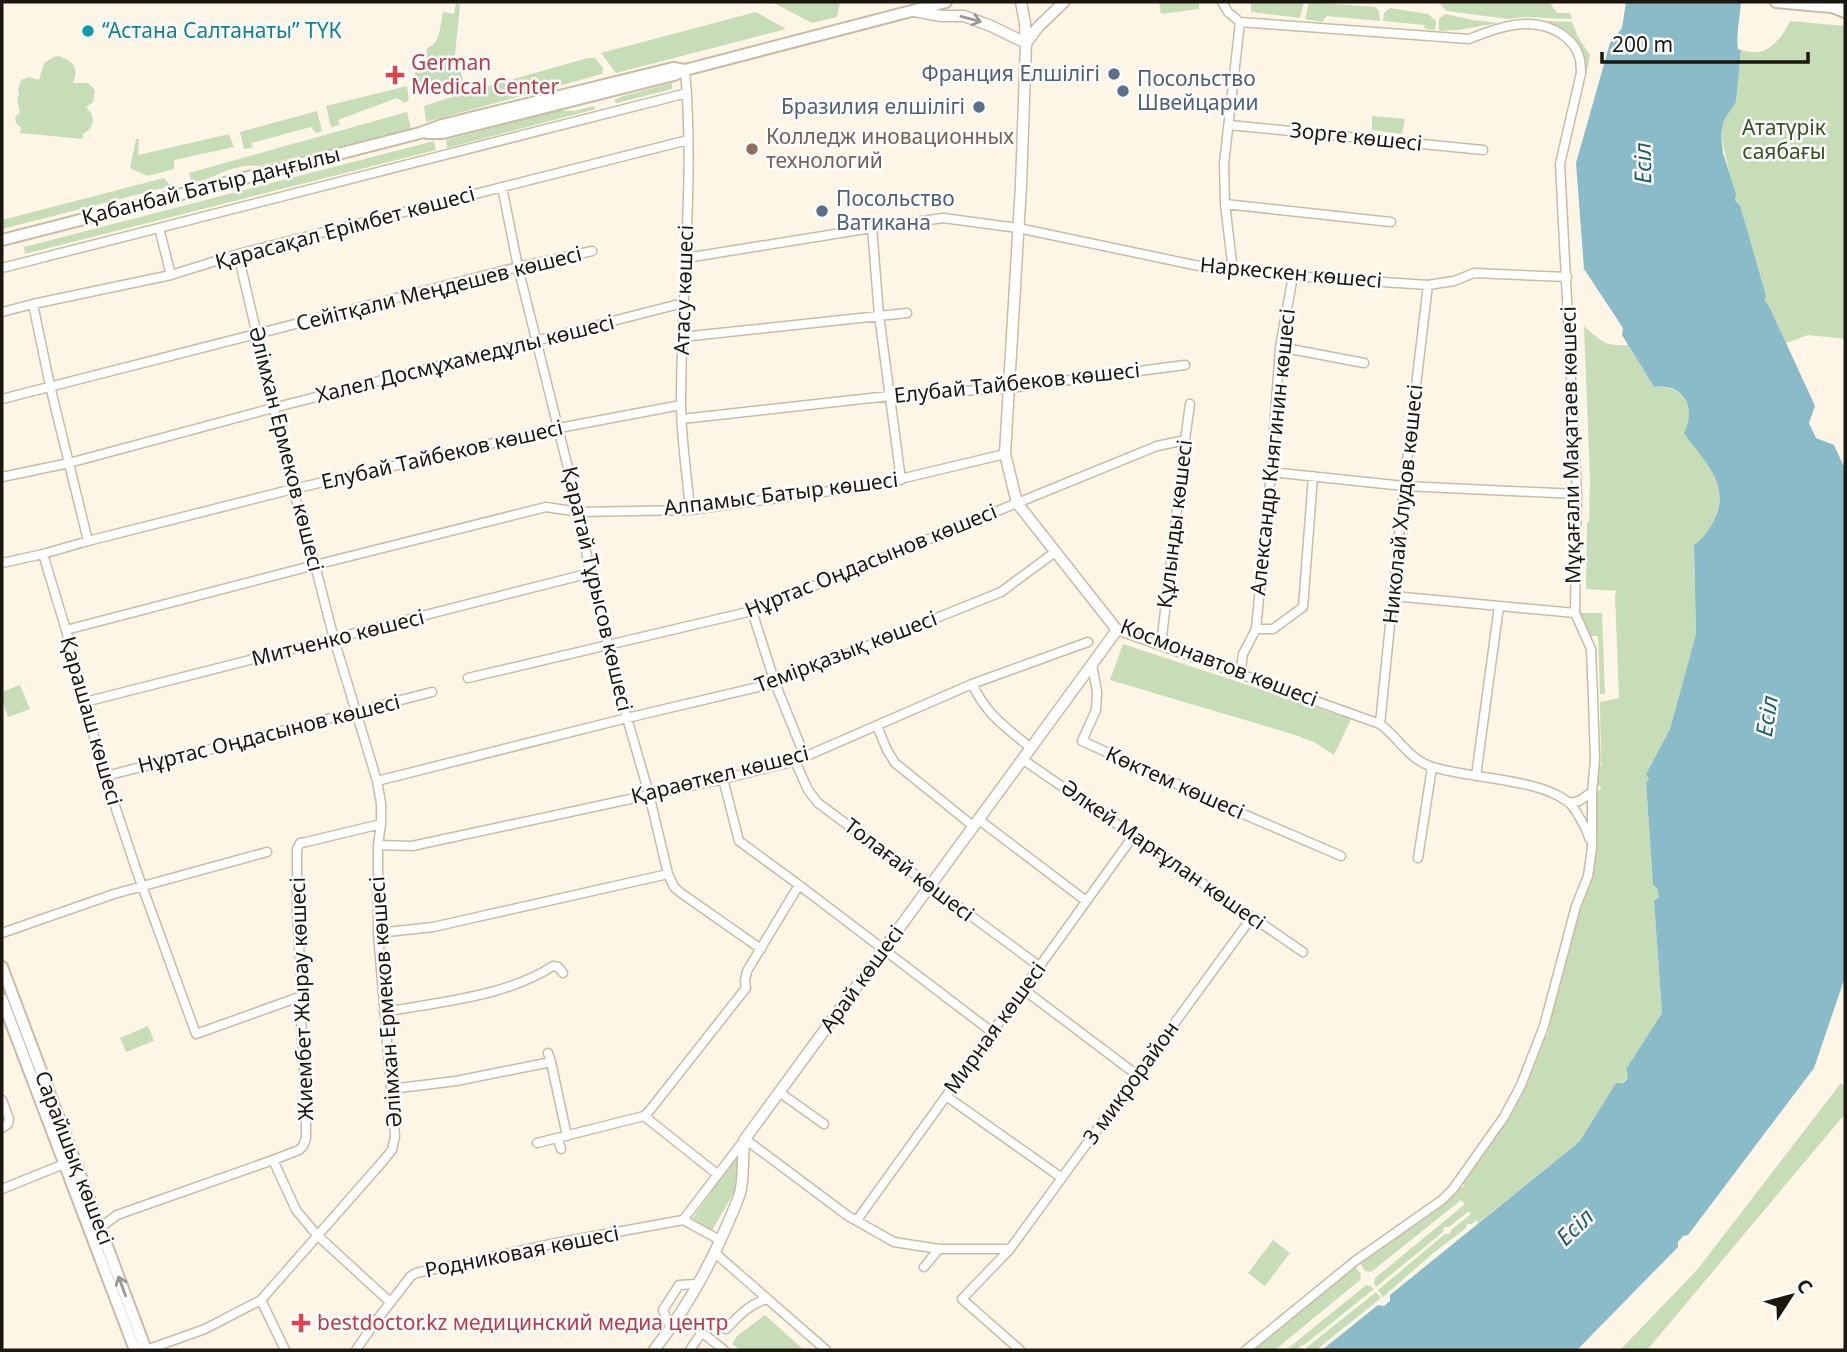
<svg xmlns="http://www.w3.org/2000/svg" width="1847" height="1352" font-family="'Noto Sans',sans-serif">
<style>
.green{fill:#c7ddb8}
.water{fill:#8abbc8}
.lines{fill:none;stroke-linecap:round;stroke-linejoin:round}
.minor-casing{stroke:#cabca4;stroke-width:11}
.tertiary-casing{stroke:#cabca4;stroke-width:13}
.secondary-casing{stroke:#cabca4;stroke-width:14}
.primary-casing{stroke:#cabca4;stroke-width:16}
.minor{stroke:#fff;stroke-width:8}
.tertiary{stroke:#fff;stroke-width:10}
.secondary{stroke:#fff;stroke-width:10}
.primary{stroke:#fff;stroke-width:12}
.oneway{stroke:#999793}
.culture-dot{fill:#0f9aa8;stroke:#fff;stroke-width:2.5}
.service-dot{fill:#5c6f8a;stroke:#fff;stroke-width:2.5}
.health-dot{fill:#e0444e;stroke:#fff;stroke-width:2.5}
.education-dot{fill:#8d6e63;stroke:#fff;stroke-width:2.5}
.labels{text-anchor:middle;stroke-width:5;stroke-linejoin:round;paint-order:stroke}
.culture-label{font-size:21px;fill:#0d838f;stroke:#fff;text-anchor:start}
.health-label{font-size:21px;fill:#be3a42;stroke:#fff;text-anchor:start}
.service-label{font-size:21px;fill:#4e5e75;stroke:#fff;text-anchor:end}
.park-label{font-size:21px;fill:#36521f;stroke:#fff}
.education-label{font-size:21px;fill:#785e54;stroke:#fff;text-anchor:start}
.street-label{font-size:21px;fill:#1c170e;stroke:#fff}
.water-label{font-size:23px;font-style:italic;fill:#1c5d6c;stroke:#fff}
</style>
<rect width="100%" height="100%" fill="#fdf5e5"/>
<path class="green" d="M772,2H840L837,17L812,23Z
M1159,2H1199V9L1161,14Z
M1251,2H1304L1300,18L1251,12Z
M1309,2L1375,7L1379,11L1380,21L1327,16L1322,22L1305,19Z
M1440,2H1549L1557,13H1570L1572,19L1524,17L1508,19L1447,11L1440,4Z
M456,3L460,5L454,65L459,68L463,80L421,96L416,84L415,69L425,70L427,48C441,44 440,25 443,12L454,14Z
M1390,8L1428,14L1436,21L1435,30L1425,29L1424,25L1383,21L1384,13Z
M756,12L786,29L616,73L601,53Z
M1445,14L1473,20L1499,23L1458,30L1439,31V19Z
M1544,21L1572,22L1578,37L1590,55L1587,71L1585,72C1586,45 1567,30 1544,21Z
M1790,21L1845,26V339L1808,335L1786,343L1769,306L1765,301L1766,294L1740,205L1735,199L1721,135L1724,120L1736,102L1741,50C1746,51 1753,53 1758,52C1772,51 1785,33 1790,21Z
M59,56C74,62 79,67 73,83H88L95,90L93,102L86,107C96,116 95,127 83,134V139L20,133L21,128L16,123L15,117L20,113L17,97L19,96L18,89L21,80L29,77L39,80L44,63L54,57Z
M588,58H595L603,68L602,74L426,122L424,106L467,92Z
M672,83V89L617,103L614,100L623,96Z
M407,86L409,100L405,103L397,98L338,120L340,125L331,127L326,106Z
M594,106L596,109L447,148L446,140L561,110L573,111Z
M317,111L322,131L316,133L311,127L251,143L253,148L244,149L240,132Z
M407,112L411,129L259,166C243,164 228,170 214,176C207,180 198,181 191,182L189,173Z
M1372,116L1405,119L1402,134L1372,130Z
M229,134L234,147L174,160V169L147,176L130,168L136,139H139L138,155Z
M434,141L436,150L25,254L24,247Z
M164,178L171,186L2,229V220Z
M1584,326C1600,341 1607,347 1628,345L1654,387C1685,384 1696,408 1685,433C1704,460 1731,483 1715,518C1710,529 1704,538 1694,545L1696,634L1670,729L1646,774L1649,779L1646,783L1653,885L1657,888L1659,898L1654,901L1662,1013L1626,1069L1628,1075L1626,1080L1620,1084L1580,1141L1478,1223L1476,1220L1472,1224H1467L1466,1228L1432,1254L1383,1297L1378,1290L1445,1234H1450L1451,1230L1471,1214L1469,1211L1449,1227H1444L1443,1232L1376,1287L1374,1283L1375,1278L1465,1204L1461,1200L1371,1272L1365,1271L1359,1262L1446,1203L1460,1186L1462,1188L1464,1185L1462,1182L1511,1112L1542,1038L1547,1036L1550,1025L1548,1020L1577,913L1593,866L1595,853L1597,791L1601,789L1600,786L1597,787V770L1601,765L1600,702L1619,698L1615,595L1617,591L1586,589L1587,523L1589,521L1590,480Z
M1579,613H1602L1605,694H1600L1598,636H1591Z
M1123,644L1351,719L1334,755L1314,742L1292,734L1110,680Z
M20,685L30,709L8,717L2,700V692Z
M148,1026L154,1041L126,1052L120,1038Z
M1841,1083L1845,1088V1114L1647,1350H1620L1697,1270Z
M739,1153L737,1187L712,1231L692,1219Z
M1273,1240L1290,1253L1265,1286L1248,1273Z
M1355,1266L1361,1274L1360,1280L1275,1350H1252L1316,1296Z
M1366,1285L1371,1286L1374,1289L1304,1345H1301L1298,1350H1286Z
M1376,1292L1381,1298L1316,1350H1307V1347Z
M765,1315L804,1350H741L732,1344L737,1336Z"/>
<path class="water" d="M1626,2H1741C1740,15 1736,37 1738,49L1741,50L1736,102L1724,120L1721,135L1723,153L1736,194L1735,200L1740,205L1766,295L1765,301L1769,306L1815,406L1809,423L1816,438L1834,445L1845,469V977L1814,1068L1688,1235L1683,1236L1678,1242V1247L1577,1350H1322L1378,1305L1384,1306L1390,1301V1295L1580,1141L1616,1083H1623C1628,1080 1629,1075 1626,1069L1662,1013L1654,901L1659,897L1657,888L1653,885L1646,783L1649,779L1646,774L1670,729L1696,634L1694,545C1704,538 1710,529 1715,518C1731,484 1703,460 1684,433C1697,408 1684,383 1654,387L1622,335L1623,328L1584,269L1576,163L1610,43L1622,28Z"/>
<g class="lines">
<g class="minor-casing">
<path id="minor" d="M1222,2L1228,12L1240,22L1469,39C1499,27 1534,14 1563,35C1577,46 1581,55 1581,73L1560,164L1577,494L1575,613L1591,649L1593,698L1595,760L1592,792V848L1588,876L1576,906L1544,1026L1521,1085L1504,1117L1453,1189L1442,1200L1355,1261L1246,1350
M685,70C695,180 681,292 681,403C681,438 687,474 690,510
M1229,125L1483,150
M502,187L518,267L579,512L590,573L627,718L649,794L668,874L674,887L681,893L761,949
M1225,204L1391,222
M159,228L171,275
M872,228L879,315L901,480
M686,258L872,228L943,218L1018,228L1199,266L1293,276L1428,285L1454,281L1474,273L1567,277
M2,268L687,93
M1233,271L1225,204L1224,164L1240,22
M33,304L50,386L88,541
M2,312L33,304L171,275L238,254L688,140
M682,337L907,313
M1280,347L1364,363
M2,399L518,267L592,251
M682,419L889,396L1009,388L1185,365
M1271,472L1404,486L1577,494
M2,477L69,463L273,408L683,303
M43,554L66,630L102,767L137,872L196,1034L302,996
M2,563L43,554L88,541L293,489L559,428L681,405
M1393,596L1575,613
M751,608L775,683L805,757
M1256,629H1273L1303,607L1313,476
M66,630L315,565L546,507L579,512L690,510L875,485L1005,454
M1117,630L1380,724C1400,739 1409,760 1433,767C1471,779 1537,778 1568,802C1575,807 1587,830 1589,838
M1161,645L1185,440L1190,404
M1092,664L1097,692L1096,710L1082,741L1241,813L1341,856
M1240,674L1243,654L1256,629L1271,472L1280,347L1293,276
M468,678L752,611L1157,446L1185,440
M972,684C987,715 1005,727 1031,748
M85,702L590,573
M1380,724L1404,486L1428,285
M877,726L887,750L895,763L973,826
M1022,759L1303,952
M795,761L808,790L818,803L1039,966
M106,776L432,692
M1476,776L1499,606
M723,779L739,841L799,885L992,1032
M377,781L627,718L775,683L1001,592L1055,552
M1569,803L1579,801L1592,792
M978,819L1086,901
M378,845L412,846L723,779L795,761L972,684L1088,642
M1418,858L1432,767
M2,933L114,894L267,852
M378,933L433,927L668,874
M1023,989L1137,1075
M384,1012C439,1002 505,997 553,966L558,967L563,973
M548,1053L551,1062L567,1136
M391,1089L456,1081L551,1062
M779,1092L824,1124
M946,1096L1062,1178
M2,1100L9,1119L8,1124L2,1128
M644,1116L717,1174
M558,1139L561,1149
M537,1143L644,1116L650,1110L746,988L745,981L747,971L799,885
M273,1160L296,1210L317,1235L390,1302
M2,1189L64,1164
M683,1220L720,1240
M857,1220L1134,835
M101,1227L117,1215L273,1160L299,1150L303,1146L306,1138V1107L301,1021L302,996L297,912V849L300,843L306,842L381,824
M715,1253L826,1350
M924,1267L939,1249
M261,1300L285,1350
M670,1327L663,1310L679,1285L697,1284
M726,1329C739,1316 749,1304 767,1299
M146,1350L205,1329L261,1300L383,1161L392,1150L395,1136L378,933V845L381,824V803L377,781L334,639L315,565L293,489L238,254
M356,1350L376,1321L411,1276L416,1273L556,1243L683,1220L745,1139L848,1216L894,1242L939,1249H1010
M690,1350L700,1335L704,1334L724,1350
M1020,1350L962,1299L1010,1249L1252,917"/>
</g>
<g class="tertiary-casing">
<path id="tertiary" d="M914,11L941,16H964L991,26L1026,43
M1027,42L1038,27L1064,2
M654,1350C684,1312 709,1268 728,1223C732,1213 737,1203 740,1193C745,1175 741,1156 745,1139L1117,630L1017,503L1005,454L1021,185L1026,43L1025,23L1021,2"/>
</g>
<g class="secondary-casing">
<path id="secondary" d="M1776,2L1842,8
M427,133H443L674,75L685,70L946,2
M2,240L420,133L442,125L673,68L685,70
M2,967L146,1350
M2,999L135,1350"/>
</g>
<g class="primary-casing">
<path id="primary" d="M1835,7L1845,11"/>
</g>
<use href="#minor" class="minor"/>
<use href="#tertiary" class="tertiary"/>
<use href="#secondary" class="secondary"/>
<use href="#primary" class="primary"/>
</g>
<defs><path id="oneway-shaft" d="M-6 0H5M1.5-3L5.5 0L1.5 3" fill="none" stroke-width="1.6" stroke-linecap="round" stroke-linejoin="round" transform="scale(1.75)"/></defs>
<g class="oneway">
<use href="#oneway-shaft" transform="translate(971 19) rotate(15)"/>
<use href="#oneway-shaft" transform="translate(122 1286) rotate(-110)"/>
</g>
<circle class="culture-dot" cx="88" cy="31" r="7"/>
<g class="service-dot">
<circle cx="1114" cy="74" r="7"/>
<circle cx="1123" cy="91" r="7"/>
<circle cx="979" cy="107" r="7"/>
<circle cx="822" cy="211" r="7"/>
</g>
<g class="health-dot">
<path d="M391.5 64.5h7v7h7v7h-7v7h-7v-7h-7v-7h7z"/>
<path d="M297.5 1312.5h7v7h7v7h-7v7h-7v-7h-7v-7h7z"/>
</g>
<circle class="education-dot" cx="752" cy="149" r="7"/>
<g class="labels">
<g class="culture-label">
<text x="102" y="38">“Астана Салтанаты” ТҮК</text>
</g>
<g class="health-label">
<text x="411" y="70">German<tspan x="411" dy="24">Medical Center</tspan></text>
<text x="317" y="1330">bestdoctor.kz медицинский медиа центр</text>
</g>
<g class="service-label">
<text x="1100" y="81">Франция Елшілігі</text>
<text x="1137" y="86" text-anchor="start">Посольство<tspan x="1137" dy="24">Швейцарии</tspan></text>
<text x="965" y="114">Бразилия елшілігі</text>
<text x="836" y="206" text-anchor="start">Посольство<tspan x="836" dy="24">Ватикана</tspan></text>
</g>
<g class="park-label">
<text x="1784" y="135">Ататүрік<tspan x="1784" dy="24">саябағы</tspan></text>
</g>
<g class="education-label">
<text x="766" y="144">Колледж иновационных<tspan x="766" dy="24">технологий</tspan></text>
</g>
<g class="street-label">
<text transform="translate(1356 137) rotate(6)" y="7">Зорге көшесі</text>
<text transform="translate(211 186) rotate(-14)" y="7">Қабанбай Батыр даңғылы</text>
<text transform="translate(345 228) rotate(-15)" y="7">Қарасақал Ерімбет көшесі</text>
<text transform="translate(1291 273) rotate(5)" y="7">Наркескен көшесі</text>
<text transform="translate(439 289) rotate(-14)" y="7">Сейітқали Меңдешев көшесі</text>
<text transform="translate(684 290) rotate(-88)" y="7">Атасу көшесі</text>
<text transform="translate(465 359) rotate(-14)" y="7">Халел Досмұхамедұлы көшесі</text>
<text transform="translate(1017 383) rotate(-6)" y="7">Елубай Тайбеков көшесі</text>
<text transform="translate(1571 445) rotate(-91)" y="7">Мұқағали Мақатаев көшесі</text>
<text transform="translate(286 449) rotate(76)" y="7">Әлімхан Ермеков көшесі</text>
<text transform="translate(1273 452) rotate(-84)" y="7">Александр Княгинин көшесі</text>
<text transform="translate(442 455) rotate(-13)" y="7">Елубай Тайбеков көшесі</text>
<text transform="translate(781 494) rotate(-7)" y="7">Алпамыс Батыр көшесі</text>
<text transform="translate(1403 504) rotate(-84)" y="7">Николай Хлудов көшесі</text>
<text transform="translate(1175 524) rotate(-83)" y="7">Құлынды көшесі</text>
<text transform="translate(871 561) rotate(-22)" y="7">Нұртас Оңдасынов көшесі</text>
<text transform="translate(597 589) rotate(77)" y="7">Қаратай Тұрысов көшесі</text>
<text transform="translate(338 638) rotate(-14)" y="7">Митченко көшесі</text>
<text transform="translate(846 652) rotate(-21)" y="7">Темірқазық көшесі</text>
<text transform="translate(1219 663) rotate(21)" y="7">Космонавтов көшесі</text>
<text transform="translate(91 721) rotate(74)" y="7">Қарашаш көшесі</text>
<text transform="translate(269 734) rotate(-14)" y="7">Нұртас Оңдасынов көшесі</text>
<text transform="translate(720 775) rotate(-14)" y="7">Қараөткел көшесі</text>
<text transform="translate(1175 783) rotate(24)" y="7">Көктем көшесі</text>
<text transform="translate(1163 855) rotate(35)" y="7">Әлкей Марғұлан көшесі</text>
<text transform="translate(909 870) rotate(37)" y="7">Толағай көшесі</text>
<text transform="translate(862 979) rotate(-54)" y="7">Арай көшесі</text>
<text transform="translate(302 999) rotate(-92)" y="7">Жиембет Жырау көшесі</text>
<text transform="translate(386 1002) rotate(-94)" y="7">Әлімхан Ермеков көшесі</text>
<text transform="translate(995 1028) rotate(-54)" y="7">Мирная көшесі</text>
<text transform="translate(1131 1083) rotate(-54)" y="7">3 микрорайон</text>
<text transform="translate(74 1158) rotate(69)" y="7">Сарайшық көшесі</text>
<text transform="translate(522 1252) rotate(-11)" y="7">Родниковая көшесі</text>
</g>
<g class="water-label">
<text transform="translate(1643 163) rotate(-91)" y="8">Есіл</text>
<text transform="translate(1767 716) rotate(-81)" y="8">Есіл</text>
<text transform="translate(1575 1227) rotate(-44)" y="8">Есіл</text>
</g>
</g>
<rect width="1847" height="1352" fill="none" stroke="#1c170e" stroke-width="7"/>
<g transform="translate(1791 1296) rotate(54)" stroke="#ffffff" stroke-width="5" paint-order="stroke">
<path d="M0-5L12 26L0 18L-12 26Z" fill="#1c170e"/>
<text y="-10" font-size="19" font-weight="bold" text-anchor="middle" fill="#1c170e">С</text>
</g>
<path d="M1602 52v10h206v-10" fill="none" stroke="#1c170e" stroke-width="3.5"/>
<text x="1612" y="52" font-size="21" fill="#1c170e" stroke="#ffffff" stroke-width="5" paint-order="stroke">200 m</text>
</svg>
